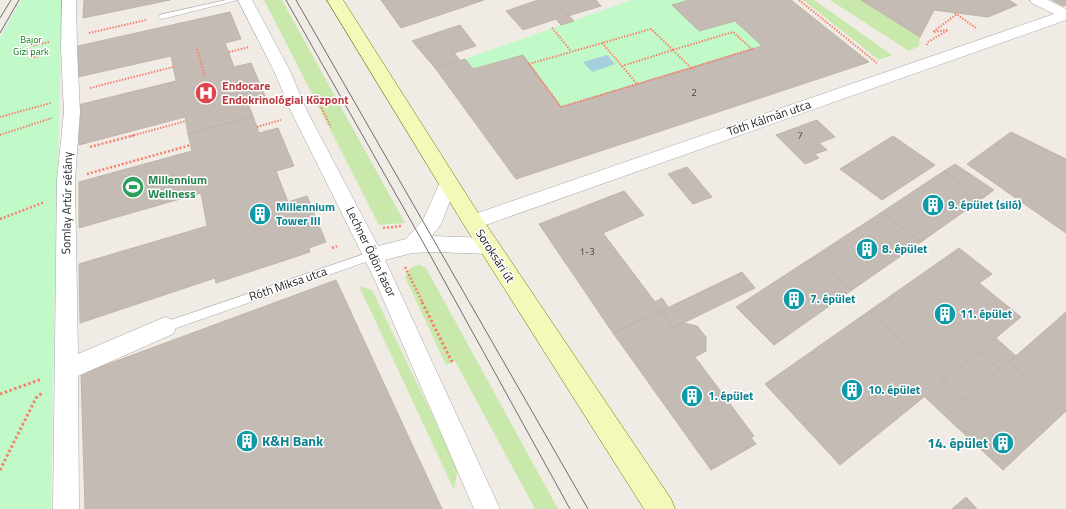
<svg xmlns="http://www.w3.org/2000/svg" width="1066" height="509" font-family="'Titillium Web',sans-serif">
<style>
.grass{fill:#c8e9ab}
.park{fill:#c2f9c8}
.water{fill:#a6cfdd}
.building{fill:#c4bcb4;stroke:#c1b3a7}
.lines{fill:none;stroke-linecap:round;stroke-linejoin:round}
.lane-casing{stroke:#a6a6a6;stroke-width:1}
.street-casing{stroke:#a6a6a6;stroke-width:1}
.secondary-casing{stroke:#677605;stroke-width:1}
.path-far2{stroke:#f97f6d;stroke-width:2;stroke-dasharray:1.5 1.5;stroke-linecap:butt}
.path-far1{stroke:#f97f6d;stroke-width:2.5;stroke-dasharray:2 2;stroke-linecap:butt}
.path{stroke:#f97f6d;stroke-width:3;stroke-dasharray:2.5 2.5;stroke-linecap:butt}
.lane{fill:#fff;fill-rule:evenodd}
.street{fill:#fff;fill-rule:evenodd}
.secondary{fill:#f4f9b9;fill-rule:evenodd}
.tram{stroke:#6d6d6d;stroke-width:1}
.labels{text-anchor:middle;stroke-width:3;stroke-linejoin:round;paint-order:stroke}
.far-park-label{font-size:10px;fill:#0c7e18;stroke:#fff}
.number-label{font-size:10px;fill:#484644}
.health-label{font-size:12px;font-weight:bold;fill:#be3a42;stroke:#fff;text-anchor:start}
.street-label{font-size:12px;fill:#1f1f1f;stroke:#fff}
.leisure-label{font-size:12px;font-weight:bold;fill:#27864d;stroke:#fff;text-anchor:start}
.culture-label{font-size:12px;font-weight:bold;fill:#0d838f;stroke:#fff;text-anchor:start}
.near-culture-label{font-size:14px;font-weight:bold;fill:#0d838f;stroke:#fff;text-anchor:start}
</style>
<rect width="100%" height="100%" fill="#f0ece5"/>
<path class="grass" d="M264,0H282L405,223L379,225Z
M803,0H814L892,55L879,60Z
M830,0H861L920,37L919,46L909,51Z
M420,265L426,268L558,509H535L455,361L446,365L405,277C409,269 411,266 420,265Z
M359,286L372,290L458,468L454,490Z"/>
<path class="park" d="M21,0H62L53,360L51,509H0V38Z
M632,0H689L673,5L699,31L735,21L762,46L561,107L523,55L473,69L465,59Z"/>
<path class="water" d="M607,55L615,64L592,72L583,62Z"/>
<path class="building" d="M84,0H170L83,18Z
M381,0H484L401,28Z
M538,0H554L574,21L561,25L556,19L523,30L506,11Z
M554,0H596L601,6L568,16Z
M689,0H791L869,62L516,179L435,68L465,59L473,69L523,55L561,107L762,46L735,21L699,31L672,5Z
M861,0H1009L1017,5L988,17L934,10L920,37Z
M1052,0H1066V5L1063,6Z
M230,12L241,39L225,43L234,67L251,63L265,96L247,101L253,116L188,134L185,117L79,145L78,105L176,81L171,56L78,77V46Z
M460,25L476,46L454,53L460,60L435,68L412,41Z
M253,116L259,133L278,128L294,166L276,171L288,202L307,196L326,242L309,248L310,252L216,283L215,278L80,323L79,264L207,226L201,193L79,228V182L192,151L188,134Z
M817,120L835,137L819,143L827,150L815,154L819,158L805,164L776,135Z
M1011,132L1066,159V233L967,164Z
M893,136L935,165L882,200L840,169Z
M955,164L994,190L983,198L944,171Z
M687,167L712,197L693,204L668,174Z
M944,171L983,198L921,242L882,212Z
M624,191L644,215L603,233L655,302L662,298L668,307L613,333L539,224Z
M882,212L921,242L852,290L813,257Z
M959,248L992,274L979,283L1021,317L945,380L869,311Z
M813,257L852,290L774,345L736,307Z
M742,272L755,288L673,328L661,311Z
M336,280L442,509H85L81,374Z
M661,311L673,328L683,323L697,326L706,337V351L695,357L754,436L751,438L756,444L711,470L613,333Z
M869,311L945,380L840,465L765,384Z
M1066,312V410L1009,362Z
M996,338L1016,356L1000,369L979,352Z
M979,352L1000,369L963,400L943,382Z
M1009,362L1066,411L1003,470L945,416Z
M943,382L963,400L945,416L925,397Z
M966,497L977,509H952Z"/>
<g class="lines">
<g class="lane-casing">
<path id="lane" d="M226,0H238L162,19L158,17L159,15Z
M373,251L377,252L378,255L377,258L165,332L161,330L160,327L161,324L165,322Z"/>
</g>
<g class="street-casing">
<path id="street" d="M62,0H76L77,49L80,112L75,180L78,354L165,317L173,320L176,327L173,334L78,376L79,509H53L57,180L64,112L61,49Z
M238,0H252L290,71L307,111L378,246L406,239L423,220L442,178L448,176L454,178L457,183L441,224L432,236L489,238L496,240L499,246L496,252L489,254L435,252L412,253L385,260L500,509H474L374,278L291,111L274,71Z
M1030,0H1048L1066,9V20L480,227L473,230L466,227L463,222L466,217L1054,14L1032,3Z"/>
</g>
<g class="secondary-casing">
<path id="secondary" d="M327,0H343L473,205L671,499L675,509H644L459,217Z"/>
</g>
<path class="path-far2" d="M799,0L877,63
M955,13L976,28
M552,28L571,51
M89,33L146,20
M49,42L31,46V58L50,53
M602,43L622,66L673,50
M927,45L928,42L948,30L933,32L957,14
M197,49L205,76
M673,50L691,68
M673,50L651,29L529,64L561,107L691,68
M673,50L733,32L752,49L691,68
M229,52L249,47
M622,66L637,84
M90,88L173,67
M316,97L331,127
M248,104L270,98
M0,117L51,103
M257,127L281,120
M0,135L52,118
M131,136L186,121"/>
<path class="path-far1" d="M90,147L135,135
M87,174L191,145
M0,219L45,202
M383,228L402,226
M332,248L337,246
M405,267L423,303"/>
<path class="path" d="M422,302L452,362
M0,394L42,379
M0,470L36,398L42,393"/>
<use href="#lane" class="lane"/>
<use href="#street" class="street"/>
<use href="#secondary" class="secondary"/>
<path class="tram" d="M286,0L424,244L570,509
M296,0L588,509
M0,18L11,0
M0,33L19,0"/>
</g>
<defs>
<g id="hospital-disc" transform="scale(1.15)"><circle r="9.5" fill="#e0444e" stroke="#fff"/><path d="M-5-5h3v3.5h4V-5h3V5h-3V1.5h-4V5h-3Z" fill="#fff"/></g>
<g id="stadium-disc" transform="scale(1.15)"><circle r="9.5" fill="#2e9e5b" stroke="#fff"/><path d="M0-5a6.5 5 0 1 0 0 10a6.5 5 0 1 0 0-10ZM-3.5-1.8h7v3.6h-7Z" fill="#fff"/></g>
<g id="building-disc" transform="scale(1.15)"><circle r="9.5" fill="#0f9aa8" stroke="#fff"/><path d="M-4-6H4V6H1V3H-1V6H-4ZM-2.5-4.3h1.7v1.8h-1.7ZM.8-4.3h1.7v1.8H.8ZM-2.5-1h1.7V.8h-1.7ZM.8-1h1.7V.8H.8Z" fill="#fff"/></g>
</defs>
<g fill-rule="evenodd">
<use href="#hospital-disc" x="206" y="93"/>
<use href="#stadium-disc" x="133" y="187"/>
<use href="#building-disc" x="933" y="205"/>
<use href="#building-disc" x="260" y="214"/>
<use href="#building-disc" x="867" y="249"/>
<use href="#building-disc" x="794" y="299"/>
<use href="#building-disc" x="945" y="314"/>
<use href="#building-disc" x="852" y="390"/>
<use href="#building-disc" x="692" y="396"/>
<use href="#building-disc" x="247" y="441"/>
<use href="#building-disc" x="1003" y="443"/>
</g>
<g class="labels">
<g class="far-park-label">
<text x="31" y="43">Bajor<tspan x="31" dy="12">Gizi park</tspan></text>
</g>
<g class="number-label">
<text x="694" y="96">2</text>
<text x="800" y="139">7</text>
<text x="587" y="255">1-3</text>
</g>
<g class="health-label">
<text x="222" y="90">Endocare<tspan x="222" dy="14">Endokrinológiai Központ</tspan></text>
</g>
<g class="street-label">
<text transform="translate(769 118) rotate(-19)" y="4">Tóth Kálmán utca</text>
<text transform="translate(67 203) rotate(-89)" y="4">Somlay Artúr sétány</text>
<text transform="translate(371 252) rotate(64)" y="4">Lechner Ödön fasor</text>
<text transform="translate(495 256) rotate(57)" y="4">Soroksári út</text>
<text transform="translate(288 284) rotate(-19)" y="4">Róth Miksa utca</text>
</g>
<g class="leisure-label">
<text x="148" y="184">Millennium<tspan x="148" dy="14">Wellness</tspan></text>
</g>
<g class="culture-label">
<text x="948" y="209">9. épület (siló)</text>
<text x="276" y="211">Millennium<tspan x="276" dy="14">Tower III</tspan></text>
<text x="882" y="253">8. épület</text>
<text x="810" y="303">7. épület</text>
<text x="960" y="318">11. épület</text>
<text x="868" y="394">10. épület</text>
<text x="708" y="400">1. épület</text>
</g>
<g class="near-culture-label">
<text x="262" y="446">K&amp;H Bank</text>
<text x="988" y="448" text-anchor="end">14. épület</text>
</g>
</g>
</svg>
